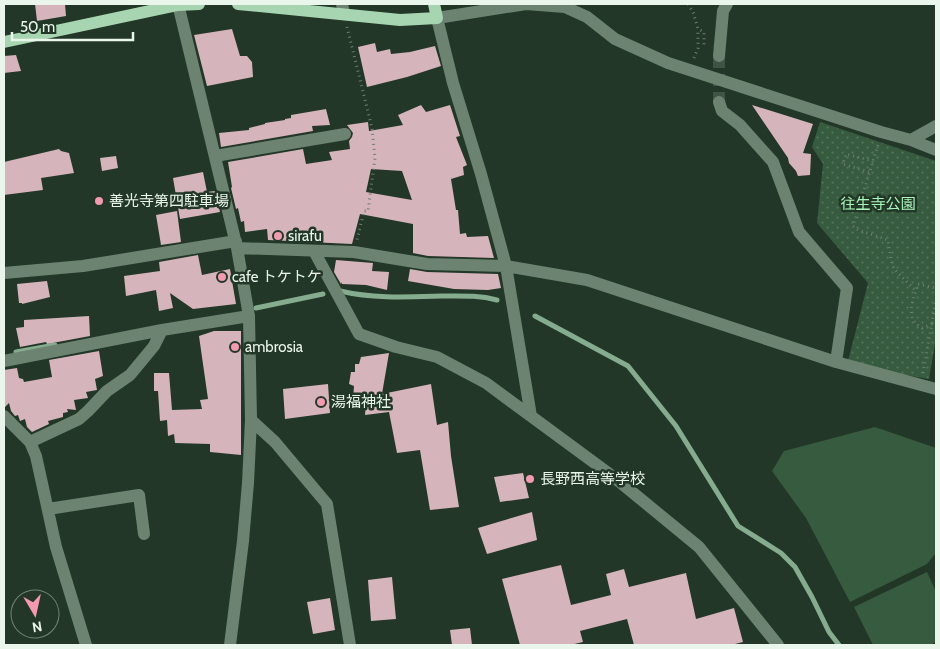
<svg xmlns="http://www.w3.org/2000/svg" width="940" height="649" font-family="Cabin,'Noto Sans JP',sans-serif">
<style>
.grass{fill:url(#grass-dots)}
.pitch{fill:#365b3f}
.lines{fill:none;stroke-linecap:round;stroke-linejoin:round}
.stream{stroke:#85ac8e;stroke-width:5}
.building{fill:#d5b4bb;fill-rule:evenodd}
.minor-tunnel{stroke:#405445;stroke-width:12;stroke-dasharray:12 6;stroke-linecap:butt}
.path{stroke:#6d7f71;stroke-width:3;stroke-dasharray:1 4;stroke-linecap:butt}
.minor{stroke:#6d8371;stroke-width:12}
.major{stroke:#a7d5b1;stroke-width:12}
.poi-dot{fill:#f29ab0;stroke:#223727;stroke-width:2}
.labels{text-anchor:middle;stroke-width:5;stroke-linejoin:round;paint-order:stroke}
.poi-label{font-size:15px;fill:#eaf6ec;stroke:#223727;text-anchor:start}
.park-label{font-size:15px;fill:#a8f5b9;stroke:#223727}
</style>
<defs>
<pattern id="grass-dots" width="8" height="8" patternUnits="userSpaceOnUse" patternTransform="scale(1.25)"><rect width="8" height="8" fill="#365b3f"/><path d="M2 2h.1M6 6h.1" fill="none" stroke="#53735b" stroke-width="1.8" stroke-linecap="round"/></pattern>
</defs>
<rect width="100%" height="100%" fill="#223727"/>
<path class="grass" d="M820,122L936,161V338L929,379L847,365L868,283L817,223L823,164L812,147Z"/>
<path class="pitch" d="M875,427L936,448V553L927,564L850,602L806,518L772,471L784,451Z
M927,572L936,592V642L930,645H873L854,607Z"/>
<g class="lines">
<path class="stream" d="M340,291C374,299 408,297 442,296C461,296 478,295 497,300
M256,308L323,294
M535,316L628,366L676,426L738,526L781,553L795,567L812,597L829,632L839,645
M16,352L55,345"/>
</g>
<path class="building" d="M35,4H65L66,16L37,21Z
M232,29L240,56H247L252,62L253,77L207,86L194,35Z
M375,43L377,52L390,49L391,54L410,52L435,46L441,66L407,77L367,87L358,47Z
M16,55L21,71L4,73V56Z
M421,105L426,112L450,105L460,136L456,137L467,165L463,167L464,175L451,179L456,210H458L460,234L466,233L467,237L488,236L494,258L428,256L413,253V224L360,214L352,244L268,240L267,229L245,232L244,221L241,222L238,208L236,209L231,188L232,187L228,162L303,149L306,164L332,160L329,152L350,149L349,141L352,137L353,133L347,125L368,122L369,131L403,125L398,115ZM371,169L402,171L412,200L366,192Z
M752,105L813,124L803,153L811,154L810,175L798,176L796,171L789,163L788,158Z
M326,109L330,125L312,126L313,131L221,147L219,133L249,130V128L265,124V123L285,120V119L291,118V115Z
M59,149L61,151L69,153L74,173L41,178L43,190L4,195V162Z
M116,156L118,168L102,171L100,158Z
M203,172L207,192L215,191L220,212L180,219L173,178Z
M177,211L181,242L161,245L156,215Z
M198,255L202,275L230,269L236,304L193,309L170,293L173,308L159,311L156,290L126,296L124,276L160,271L159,262Z
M336,260L373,263L372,271L389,272L387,290L366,285L342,284L341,282V284L334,272Z
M410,269L427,272L498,274L501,288L488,290L454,289L408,281Z
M47,281L50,297L22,304V303H19L17,284Z
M89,316L90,336L47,344L46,342L20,347L16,328L24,327V320Z
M214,331H241V455L210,452V444L175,443L174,434L168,436L167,420L160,421L158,391H154V373H169L172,410L202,409L200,400L208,399L199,336Z
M99,351L103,376L95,379L97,390L86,392L88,398L74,400L76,410L67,409L68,412L63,413V417L48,421L49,424L32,432L27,427L25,419L20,421L18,415L15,416L11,411L9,403L4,408V370L17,368L19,378L23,379L24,382L52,377L49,360Z
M389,353L382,394L431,384L437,425L448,422L451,456L459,507L430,510L420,450L397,453L389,412L365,415L366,402L353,399L354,386L349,384L351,372H355V364H359L361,357Z
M328,384L330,413L285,419L283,389Z
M523,473L529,498L500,502L494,477Z
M532,512L537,540L487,554L478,528Z
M561,565L571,605L611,595L606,574L624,569L629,587L686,573L696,619L734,608L743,642L731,645H634L627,619L580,631L583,642L570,645H520L502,579Z
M392,577L396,619L371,621L368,580Z
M330,598L335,630L313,634L307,602Z
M470,628L472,645H452L450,630Z"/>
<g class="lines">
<path class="minor-tunnel" d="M719,56V102"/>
<path class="path" d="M688,4L693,12L698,29L704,32V47
M347,27L372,128L375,158L368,211H364L357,240
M694,58L698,48V29
M878,145L853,226L858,230L888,240L891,259L894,269L916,291
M869,172L843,164L846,154L873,161
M932,324L922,328C904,318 913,301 918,284L936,288
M923,373L936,300"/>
<path class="minor" d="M178,4L237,248L249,316L251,420L248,483L243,541L230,645
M342,4L344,14
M719,56L723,11L727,4
M719,102L722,111L740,125L773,162L799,232L847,288L836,362
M911,140L936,126
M215,156L345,134
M237,248L354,252L427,264L506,266L587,280L836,362L936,389
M314,251L359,334L396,347L437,357L486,383L615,478L699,547L778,645
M4,273L83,266L236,241
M4,361L162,330L249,316
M4,416L30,442L36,456L56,547L86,645
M531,416L506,266L481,174L453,83L437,18L526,4L565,7L587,17L615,39L668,63L881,132L911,140L936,150
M251,420L275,442L327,504L350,645
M30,442L79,419L88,411L107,391L130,375L154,346L162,330
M48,509L139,495L144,534"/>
<path class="major" d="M238,4L400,20L437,18L434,4
M4,42L178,5L199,4"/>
</g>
<g class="poi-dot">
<circle cx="99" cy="201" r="5"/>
<circle cx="278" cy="236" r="5"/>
<circle cx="222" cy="277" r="5"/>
<circle cx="235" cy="347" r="5"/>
<circle cx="321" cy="402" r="5"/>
<circle cx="530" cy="479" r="5"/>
</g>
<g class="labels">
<g class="poi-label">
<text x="109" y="206">善光寺第四駐車場</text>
<text x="288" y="241">sirafu</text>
<text x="232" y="282">cafe トケトケ</text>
<text x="245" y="352">ambrosia</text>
<text x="331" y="407">湯福神社</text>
<text x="540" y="484">長野西高等学校</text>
</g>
<g class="park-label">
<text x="878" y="209">往生寺公園</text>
</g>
</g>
<rect width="940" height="649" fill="none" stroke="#eaf6ec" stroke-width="10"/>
<g transform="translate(35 614) rotate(171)"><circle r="24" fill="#223727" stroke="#728376"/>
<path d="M0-4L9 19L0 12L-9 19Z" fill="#f29ab0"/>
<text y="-8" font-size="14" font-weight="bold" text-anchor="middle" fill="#eaf6ec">N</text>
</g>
<path d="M12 32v8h121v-8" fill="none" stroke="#eaf6ec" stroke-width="2.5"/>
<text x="20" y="32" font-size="15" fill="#eaf6ec" stroke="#223727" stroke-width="4" paint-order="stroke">50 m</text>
</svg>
